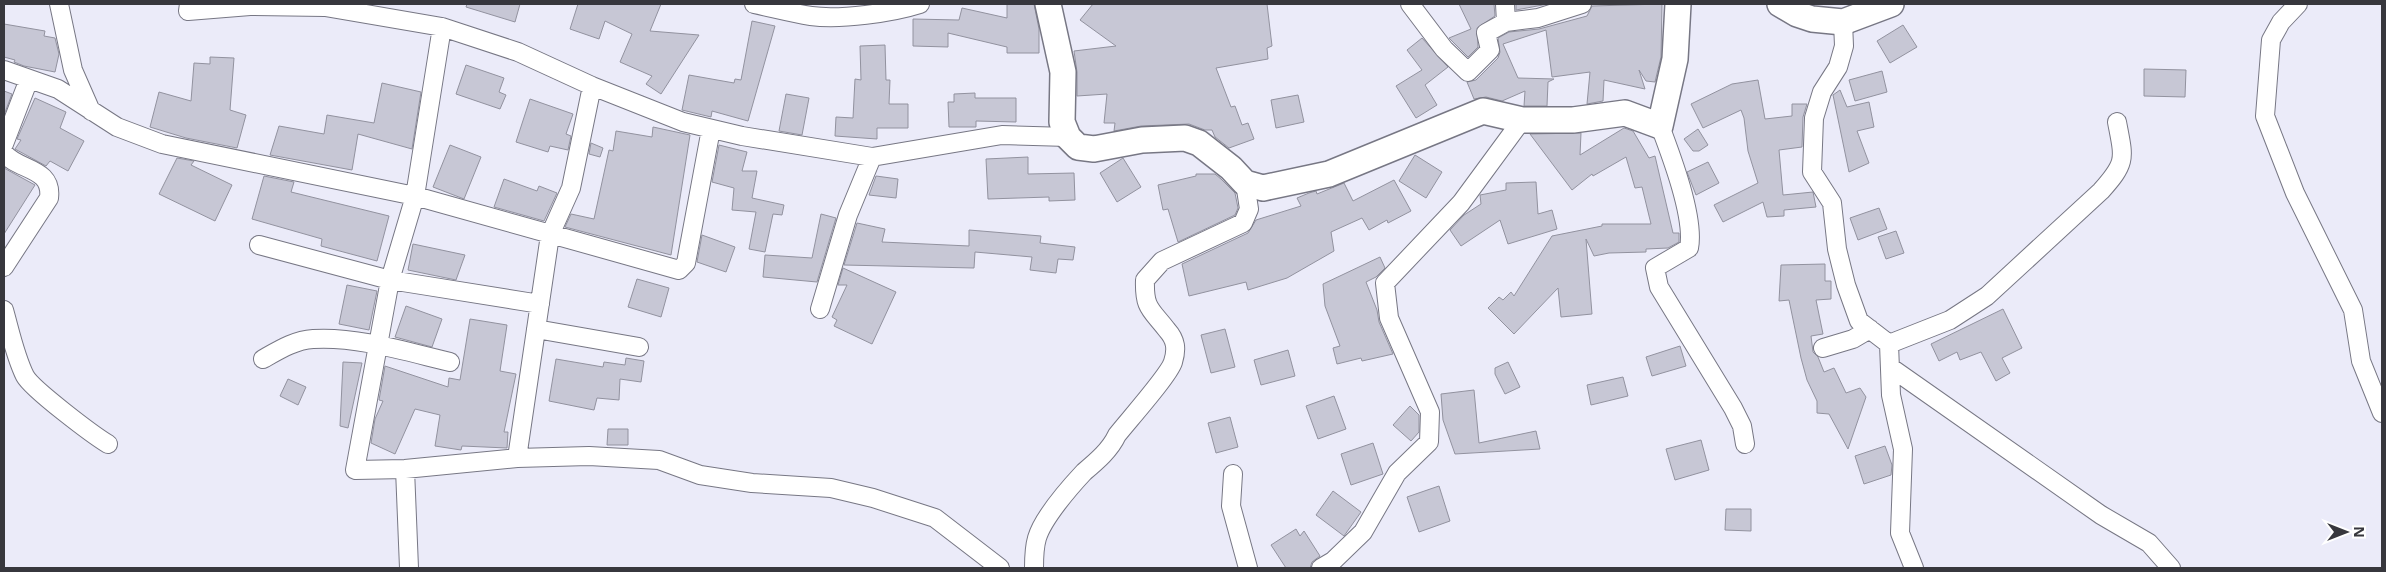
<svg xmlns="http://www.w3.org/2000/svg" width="2386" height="572" font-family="'Open Sans',sans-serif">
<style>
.building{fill:#c7c7d5;stroke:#92929f}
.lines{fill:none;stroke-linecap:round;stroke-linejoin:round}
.street-casing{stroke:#777784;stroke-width:20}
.secondary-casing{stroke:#777784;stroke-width:28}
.street{stroke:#fff;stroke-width:18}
.secondary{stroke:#fff;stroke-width:25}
</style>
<rect width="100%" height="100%" fill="#ebebf9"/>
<path class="building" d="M467,4H520L515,22L466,7Z
M578,4H661L650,31L699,35L661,94L646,84L652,76L620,62L632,34L605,21L599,39L570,29Z
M1007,4H1034L1039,29V53H1007V47L948,33V47L913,46V19L959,20L962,8L1007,18Z
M1093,4H1267L1272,46L1267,48L1268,59L1216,68L1231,107L1235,106L1242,125L1248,123L1254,139L1229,148L1215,137L1212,130H1205L1189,124L1141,126L1114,131L1115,123H1104L1107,94L1077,96V72L1074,51L1116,46L1080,20Z
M1459,4H1494L1495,16L1477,28L1478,47L1468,57L1449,38L1471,29Z
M1516,4H1548L1516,10Z
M1662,4L1661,57L1655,82L1646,81L1639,70L1645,89L1604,80L1603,101L1587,104L1590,72L1552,77L1546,30L1503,44L1518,78L1554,79L1548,82L1547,106H1524L1525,91L1502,101L1486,97L1474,99L1467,82L1476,80L1498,58L1500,52L1498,38L1509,32L1539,29L1587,16L1592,6Z
M752,21L775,26L748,121L712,111L711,117L682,110L689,75L734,83L735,79L741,80Z
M4,24L45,31L44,36L55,38L59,54L55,72L24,66L14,62L15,60L4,57Z
M1903,25L1917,47L1890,63L1877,41Z
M1422,38L1448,67L1425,85L1437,105L1416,118L1396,86L1422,70L1407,50Z
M885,45L886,80H890L889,104H908V128H877V139L835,136L836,117L853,118L855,79L861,80L860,46Z
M210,57L234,58L230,110L246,115L237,148L186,138L150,127L159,92L191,101L194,63L210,64Z
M466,65L504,78L499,92L506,95L500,109L456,94Z
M2144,69L2186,70L2185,97L2144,96Z
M1882,71L1887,92L1855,101L1849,80Z
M1758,80L1765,119L1792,116V104H1807L1803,117L1802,147L1779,150L1783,195L1813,192L1816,207L1784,210V216L1767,217L1763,202L1723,222L1714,205L1758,183L1748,151L1744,118L1741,110L1703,128L1691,104L1732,84Z
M382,83L421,92L412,149L358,134L352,170L270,155L279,126L324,134L327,115L374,123Z
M1840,90L1847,107L1869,102L1874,127L1857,131L1869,163L1849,172L1833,95Z
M4,91L12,94L4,115Z
M975,93V98H1016V122L976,121V127H949L948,102H954V94Z
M786,94L809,98L802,135L779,131Z
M1298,95L1304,122L1276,128L1271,100Z
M35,98L66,112L60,128L84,141L68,171L50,161L46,166L15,149L21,140L17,139Z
M530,99L573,114L566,134L571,136L568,150L550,146L548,152L516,142Z
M653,127L690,135L671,255L565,227L571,214L594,219L609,150L613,151L616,131L652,137Z
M1624,128L1633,131L1649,158L1655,156L1673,233H1679V242L1668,248L1646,249V252L1609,253L1594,256L1586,239L1592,314L1561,317L1558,288L1514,334L1488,308L1499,297L1503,300L1511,292L1514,296L1552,236L1602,226V224H1651L1642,187L1635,188L1626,157L1593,176L1592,174L1572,190L1530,134L1581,133L1580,155Z
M1698,129L1708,145L1699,151H1693L1684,139Z
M591,143L603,148L600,157L589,154Z
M450,145L481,157L464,199L433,187Z
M719,145L747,152L742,171H757L752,198L784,205L782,215L773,214L765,252L749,249L756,212L732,210L734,188L712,182Z
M1415,155L1442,172L1426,198L1399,181Z
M1028,157V174L1074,173L1075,200L1049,201V197L988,199L986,159Z
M177,158L194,161L191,165L232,185L215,221L159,194Z
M1123,158L1141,187L1117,202L1100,173Z
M1708,162L1719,183L1696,195L1687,172Z
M4,168L35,185L4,234Z
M1196,174H1215L1221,179L1235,193L1238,208L1235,215L1178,242L1168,209L1163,210L1158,185L1196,176Z
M264,176L294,182L291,192L389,216L377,261L321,246L322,239L252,219Z
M876,176L898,179L896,198L869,195Z
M504,179L537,191L539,186L557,193L544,221L494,207Z
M1394,180L1411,211L1388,223L1387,220L1369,230L1362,218L1331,232L1334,251L1287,278L1248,290L1246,282L1189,296L1182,264L1248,233L1256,220L1301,206L1297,198L1309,193L1316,191L1317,194L1344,183L1353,201Z
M1536,182L1538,214L1552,210L1557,229L1508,244L1500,220L1461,246L1450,230L1464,215L1481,204L1480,195L1506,190V183Z
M1879,208L1887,229L1858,240L1850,218Z
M821,214L836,218L817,282L763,277L765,255L812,258Z
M857,223L885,229L882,242L969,246V230L1041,236L1040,243L1075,247L1073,260L1058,259L1056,273L1030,270L1032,257L975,252L974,268L844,265Z
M1896,231L1904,253L1886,259L1878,237Z
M702,235L735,247L726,272L697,262Z
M413,244L465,255L456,280L408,270Z
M1380,257L1385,268L1376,277L1366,282L1377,310L1379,322L1393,354L1362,361L1361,358L1337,364L1333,348L1340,346L1325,306L1323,284Z
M1825,264V281H1831V299L1816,300L1823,334L1811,336L1813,352L1818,357L1824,372L1834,368L1846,393L1860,388L1866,397L1848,449L1829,414L1817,413V401L1807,380L1801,358L1789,300L1779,301L1781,265Z
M843,268L896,292L872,344L834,326L837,320L832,317L847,285H838Z
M637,279L669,288L661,317L628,307Z
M347,285L377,291L369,330L339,324Z
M406,306L442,319L432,347L395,337Z
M2003,309L2022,348L2002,358L2010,373L1996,381L1981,352L1960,360L1957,352L1939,361L1931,344Z
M470,319L507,325L500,371L516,374L504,432H508L507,448L462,446L461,450L435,446L440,415L415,409L395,454L371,443L375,419L383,401L379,400L385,366L448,387L449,378L460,380Z
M1225,329L1235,367L1211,373L1201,335Z
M1680,346L1686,366L1652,376L1646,357Z
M1288,350L1295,376L1261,385L1254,360Z
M626,358L644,361L641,382L620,379L619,400L597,398L594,410L549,401L556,359L603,367L604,362L625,365Z
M343,362L362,363L348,428L340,426Z
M1508,362L1520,387L1505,394L1495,374V368Z
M1623,377L1628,396L1591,405L1587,385Z
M288,379L306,387L298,405L280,396Z
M1474,390L1479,443L1536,431L1540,449L1455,454L1443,420L1441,394Z
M1334,396L1346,429L1318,439L1306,406Z
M1410,406L1419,415V432L1411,441L1393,425Z
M1230,417L1238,447L1216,453L1208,423Z
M608,429H628V445H607Z
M1701,440L1709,470L1675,480L1666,449Z
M1373,443L1383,474L1351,485L1341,454Z
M1885,446L1892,465L1891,475L1864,484L1855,456Z
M1439,486L1450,521L1419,532L1407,497Z
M1333,491L1361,512L1344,536L1316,515Z
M1726,509H1751V531L1725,530Z
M1296,529L1300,536L1304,531L1320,556L1312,562L1310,568H1286L1271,545Z"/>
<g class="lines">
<g class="street-casing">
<path id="street" d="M59,4L73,70L91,111
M189,4L188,11L250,6L325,7L442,27L518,52L592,86L683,122L742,136L872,157L1002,135L1068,137
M754,4C773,8 792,13 811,16C840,20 892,13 920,4
M1410,4L1444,49L1468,72L1490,50L1486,33L1506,22L1538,18L1582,4
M1505,4L1506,22
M2298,4L2281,22L2271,40L2265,116L2295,193L2353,310L2361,361L2382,413
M1843,22L1844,46L1838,67L1822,92L1814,118L1812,172L1832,203L1837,249L1846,285L1859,321L1889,344L1891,395L1903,449L1900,533L1914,568
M442,27L415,196L390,280L355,470L405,469L517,458L589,456L659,460L700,475L752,483L831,488L873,498L935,518L1000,568
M4,70L58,89L117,127L162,144L415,196L679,270L686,263L711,129
M1660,126C1671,155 1695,218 1689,248L1655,268L1659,287L1733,408L1742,426L1745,444
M4,144L29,79
M4,153C18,171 53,167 49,198L4,267
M259,245L390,280L540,304
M820,309L848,215L872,157
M4,310C10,331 15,356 25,376C32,389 93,435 108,444
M536,329L639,347
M1889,344L1950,320L1987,296L2101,191C2127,162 2124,159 2117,122
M1823,348L1853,339L1870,329
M263,359C279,350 295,340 313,339C356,336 408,352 450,362
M1890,367L2101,515L2149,543L2171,568
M517,458L550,235L571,188L592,86
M405,469L409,568
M1233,474L1231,506L1248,568
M1034,568C1034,558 1034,548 1037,538C1043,518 1070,487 1084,472C1097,461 1110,450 1117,435C1128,421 1169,375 1173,362C1177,349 1176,340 1167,330C1151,309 1144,309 1145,280L1162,261L1243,223L1249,209L1245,183
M1321,568L1333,561L1363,532L1397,473L1429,442L1430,412L1389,318L1385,283L1461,203L1522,120"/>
</g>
<g class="secondary-casing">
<path id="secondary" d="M1048,4L1063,72L1062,122L1068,137L1078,147L1094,149L1142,140L1185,138L1199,143L1231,168L1245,183L1263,188L1329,174L1483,111L1522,120H1573L1625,113L1660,126L1675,59L1678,4
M1780,4L1797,14L1812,19L1843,22L1891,4"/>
</g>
<use href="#street" class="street"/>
<use href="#secondary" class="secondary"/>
</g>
<rect width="2386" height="572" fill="none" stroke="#37373d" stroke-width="10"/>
<g transform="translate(2346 532) rotate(90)" stroke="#ffffff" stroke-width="4" paint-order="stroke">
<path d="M0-4L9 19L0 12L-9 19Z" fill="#37373d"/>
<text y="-8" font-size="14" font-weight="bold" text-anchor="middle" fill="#37373d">N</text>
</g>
</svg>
